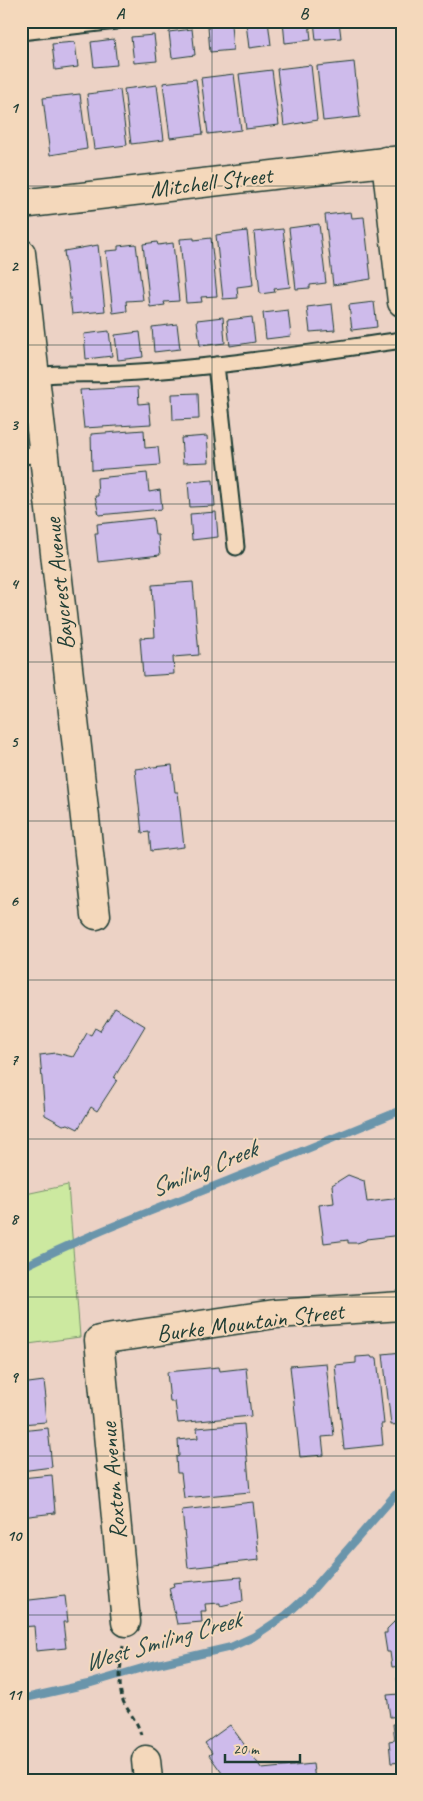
<svg xmlns="http://www.w3.org/2000/svg" width="423" height="1801" font-family="Caveat,sans-serif">
<style>
.green{fill:#cce9a0;stroke:#76936a}
.lines{fill:none;stroke-linecap:round;stroke-linejoin:round}
.stream{stroke:#6b95ab;stroke-width:8}
.building{fill:#cebbeb;stroke:#1f3d34}
.lane-casing{stroke:#1f3d34;stroke-width:19}
.street-casing{stroke:#1f3d34;stroke-width:31}
.secondary-casing{stroke:#1f3d34;stroke-width:31}
.path{stroke:#1f3d34;stroke-width:3;stroke-dasharray:5 4;stroke-linecap:butt}
.lane{stroke:#f4d8bb;stroke-width:15}
.street{stroke:#f4d8bb;stroke-width:28}
.secondary{stroke:#f4d8bb;stroke-width:28}
.grid{fill:none;stroke:#1f3d34;stroke-width:1;stroke-opacity:0.55}
.labels{text-anchor:middle;stroke-width:4;stroke-linejoin:round;paint-order:stroke}
.street-label{font-size:24px;fill:#1f3d34;stroke:#f4d8bb}
.water-label{font-size:25px;font-style:italic;fill:#2c4c48;stroke:#f4d8bb}
.neatline{fill:none;stroke:#1f3d34;stroke-width:2}
.grid-label{font-size:16px;text-anchor:middle;font-weight:bold;fill:#1f3d34}
</style>
<rect width="100%" height="100%" fill="#ecd2c5"/>
<filter id="ink" filterUnits="userSpaceOnUse"><feTurbulence type="fractalNoise" baseFrequency=".02" numOctaves="2"/><feDisplacementMap in="SourceGraphic" scale="10" xChannelSelector="R" yChannelSelector="G"/><feConvolveMatrix kernelMatrix="1 2 1 2 8 2 1 2 1" color-interpolation-filters="sRGB"/></filter>
<g filter="url(#ink)">
<path class="green" d="M68,1185L80,1337L21,1345V1195Z"/>
<g class="lines">
<path class="stream" d="M21,1268C89,1233 161,1208 232,1179C289,1157 345,1133 402,1110
M21,1699L88,1684L149,1666L231,1647L253,1637L286,1615L307,1596L402,1487"/>
</g>
<path class="building" d="M257,21H268L271,45L249,48L246,23Z
M283,21H309L311,40L285,43Z
M314,21H339L341,38L316,40Z
M231,24L233,50L210,52L208,27Z
M192,29L195,55L172,58L169,32Z
M154,35L157,61L134,63L131,37Z
M114,39L117,65L94,67L91,42Z
M75,42L78,67L55,70L52,44Z
M354,62L360,117L323,121L317,66Z
M311,65L317,120L284,126L277,69Z
M272,70L279,125L246,129L239,74Z
M234,74L241,130L208,134L201,78Z
M196,79L203,134L170,138L163,83Z
M157,85L164,140L131,144L124,89Z
M120,90L127,145L94,149L87,94Z
M80,94L87,149L50,155L43,98Z
M351,212L352,218L364,217L371,279L333,285L325,215Z
M319,224L326,283L310,285V288L296,289L289,228Z
M283,229L290,287L274,289L275,292L260,294L254,232Z
M247,231L253,285L237,287L238,298L223,299L216,235Z
M194,238V240L211,238L217,296L201,297L202,302L186,303L180,239Z
M157,242L158,245L173,243L179,301L164,302L165,305L150,307L143,244Z
M136,244L143,300L126,301L127,311L113,313L106,251L118,250V246Z
M98,245L105,311L72,314L64,251Z
M374,302L377,327L352,330L349,305Z
M332,304L335,330L310,332L307,307Z
M288,310L291,336L266,339L263,313Z
M223,317L225,343L200,346L197,320Z
M252,317L255,342L230,346L227,320Z
M177,324L180,349L154,352L152,327Z
M109,331L112,356L86,359L84,334Z
M140,332L143,357L118,360L115,335Z
M138,387L139,404L149,403L151,424L84,428L80,390Z
M198,393L199,419L173,420L172,394Z
M144,430L145,448L158,447L160,465L92,470L91,434Z
M207,436L209,462L183,463L181,438Z
M147,473L149,492L160,490L162,509L99,515L95,496H98L97,478Z
M213,480L215,506L190,507L188,482Z
M216,512L218,537L192,540L190,514Z
M153,518L155,535H158L160,555L98,562L95,533H98L97,524Z
M193,582L199,655L173,657L174,674L143,676L140,638L155,637L152,585Z
M172,765L175,792H178L184,847L151,851L149,832L142,833L135,769Z
M115,1008L145,1026L114,1078L117,1080L97,1111L91,1107L78,1129L68,1124L63,1125L45,1115L40,1055L56,1053L73,1057L87,1033L91,1035L95,1028L100,1031Z
M22,1132L26,1174H21V1133Z
M348,1175L364,1181L367,1202L401,1198L402,1235L366,1239V1240L357,1243H348V1240L324,1243L319,1205L334,1203L332,1185Z
M402,1352V1424L391,1425L383,1354Z
M371,1356L372,1358H377L384,1424H381L383,1445L344,1449L335,1365L356,1363V1357Z
M326,1363L334,1436L322,1437L324,1455L300,1457L290,1366Z
M219,1367L220,1371L246,1368L251,1416L178,1423L175,1402H170L167,1372Z
M44,1381L46,1398H44L46,1422L21,1424V1384Z
M244,1424L250,1492L184,1498L181,1473H177L176,1457L179,1456L178,1440L198,1438L197,1428Z
M48,1428L52,1467L21,1471V1431Z
M52,1475L55,1513L21,1517V1478Z
M253,1502L259,1560L188,1568L182,1510Z
M241,1577L243,1601L220,1606V1603L205,1604L206,1611H201L202,1622L177,1624L169,1588L174,1586L173,1583Z
M65,1596L68,1622H63L66,1648L36,1651L34,1626L21,1627V1601Z
M397,1619H402V1666L392,1667L390,1652H387L384,1633H387V1629Z
M402,1677V1716L390,1717L387,1695L399,1694L397,1678Z
M393,1724H402V1762L391,1763L389,1741L395,1740Z
M230,1725L262,1769L313,1764L315,1780H231L230,1778L227,1780L209,1755L212,1753L205,1743Z"/>
<g class="lines">
<g class="lane-casing">
<path id="lane" d="M21,32L116,21
M216,365L236,547
M35,376C65,372 92,375 122,373C216,368 309,353 402,340
M21,456L44,454"/>
</g>
<g class="street-casing">
<path id="street" d="M386,161L402,302
M21,253L96,915
M126,1622L99,1340L275,1314L402,1306
M146,1760L148,1780"/>
</g>
<g class="secondary-casing">
<path id="secondary" d="M21,204L402,160"/>
</g>
<path class="path" d="M123,1646C121,1661 117,1689 124,1703C130,1714 138,1722 141,1735"/>
<use href="#lane" class="lane"/>
<use href="#street" class="street"/>
<use href="#secondary" class="secondary"/>
</g>
</g>
<path class="grid" d="M212,21V1780M21,186H402M21,345H402M21,504H402M21,662H402M21,821H402M21,980H402M21,1139H402M21,1297H402M21,1456H402M21,1615H402"/>
<g class="labels">
<g class="street-label">
<text transform="translate(211 182) rotate(-7)" y="8">Mitchell Street</text>
<text transform="translate(59 584) rotate(-96)" y="8">Baycrest Avenue</text>
<text transform="translate(250 1322) rotate(-7)" y="8">Burke Mountain Street</text>
<text transform="translate(113 1481) rotate(-95)" y="8">Roxton Avenue</text>
</g>
<g class="water-label">
<text transform="translate(203 1168) rotate(-22)" y="9">Smiling Creek</text>
<text transform="translate(162 1640) rotate(-16)" y="9">West Smiling Creek</text>
</g>
</g>
<rect width="423" height="1801" fill="none" stroke="#f4d8bb" stroke-width="55"/>
<path d="M225 1754v8h75v-8" fill="none" stroke="#1f3d34" stroke-width="2.5"/>
<text x="233" y="1754" font-size="15" fill="#1f3d34" stroke="#f4d8bb" stroke-width="4" paint-order="stroke">20 m</text>
<rect x="28" y="28" width="368" height="1746" class="neatline"/>
<g class="grid-label">
<text x="120" y="19">A</text>
<text x="304" y="19">B</text>
<text x="14" y="113">1</text>
<text x="14" y="271">2</text>
<text x="14" y="430">3</text>
<text x="14" y="589">4</text>
<text x="14" y="747">5</text>
<text x="14" y="906">6</text>
<text x="14" y="1065">7</text>
<text x="14" y="1224">8</text>
<text x="14" y="1382">9</text>
<text x="14" y="1541">10</text>
<text x="14" y="1700">11</text>
</g>
</svg>
